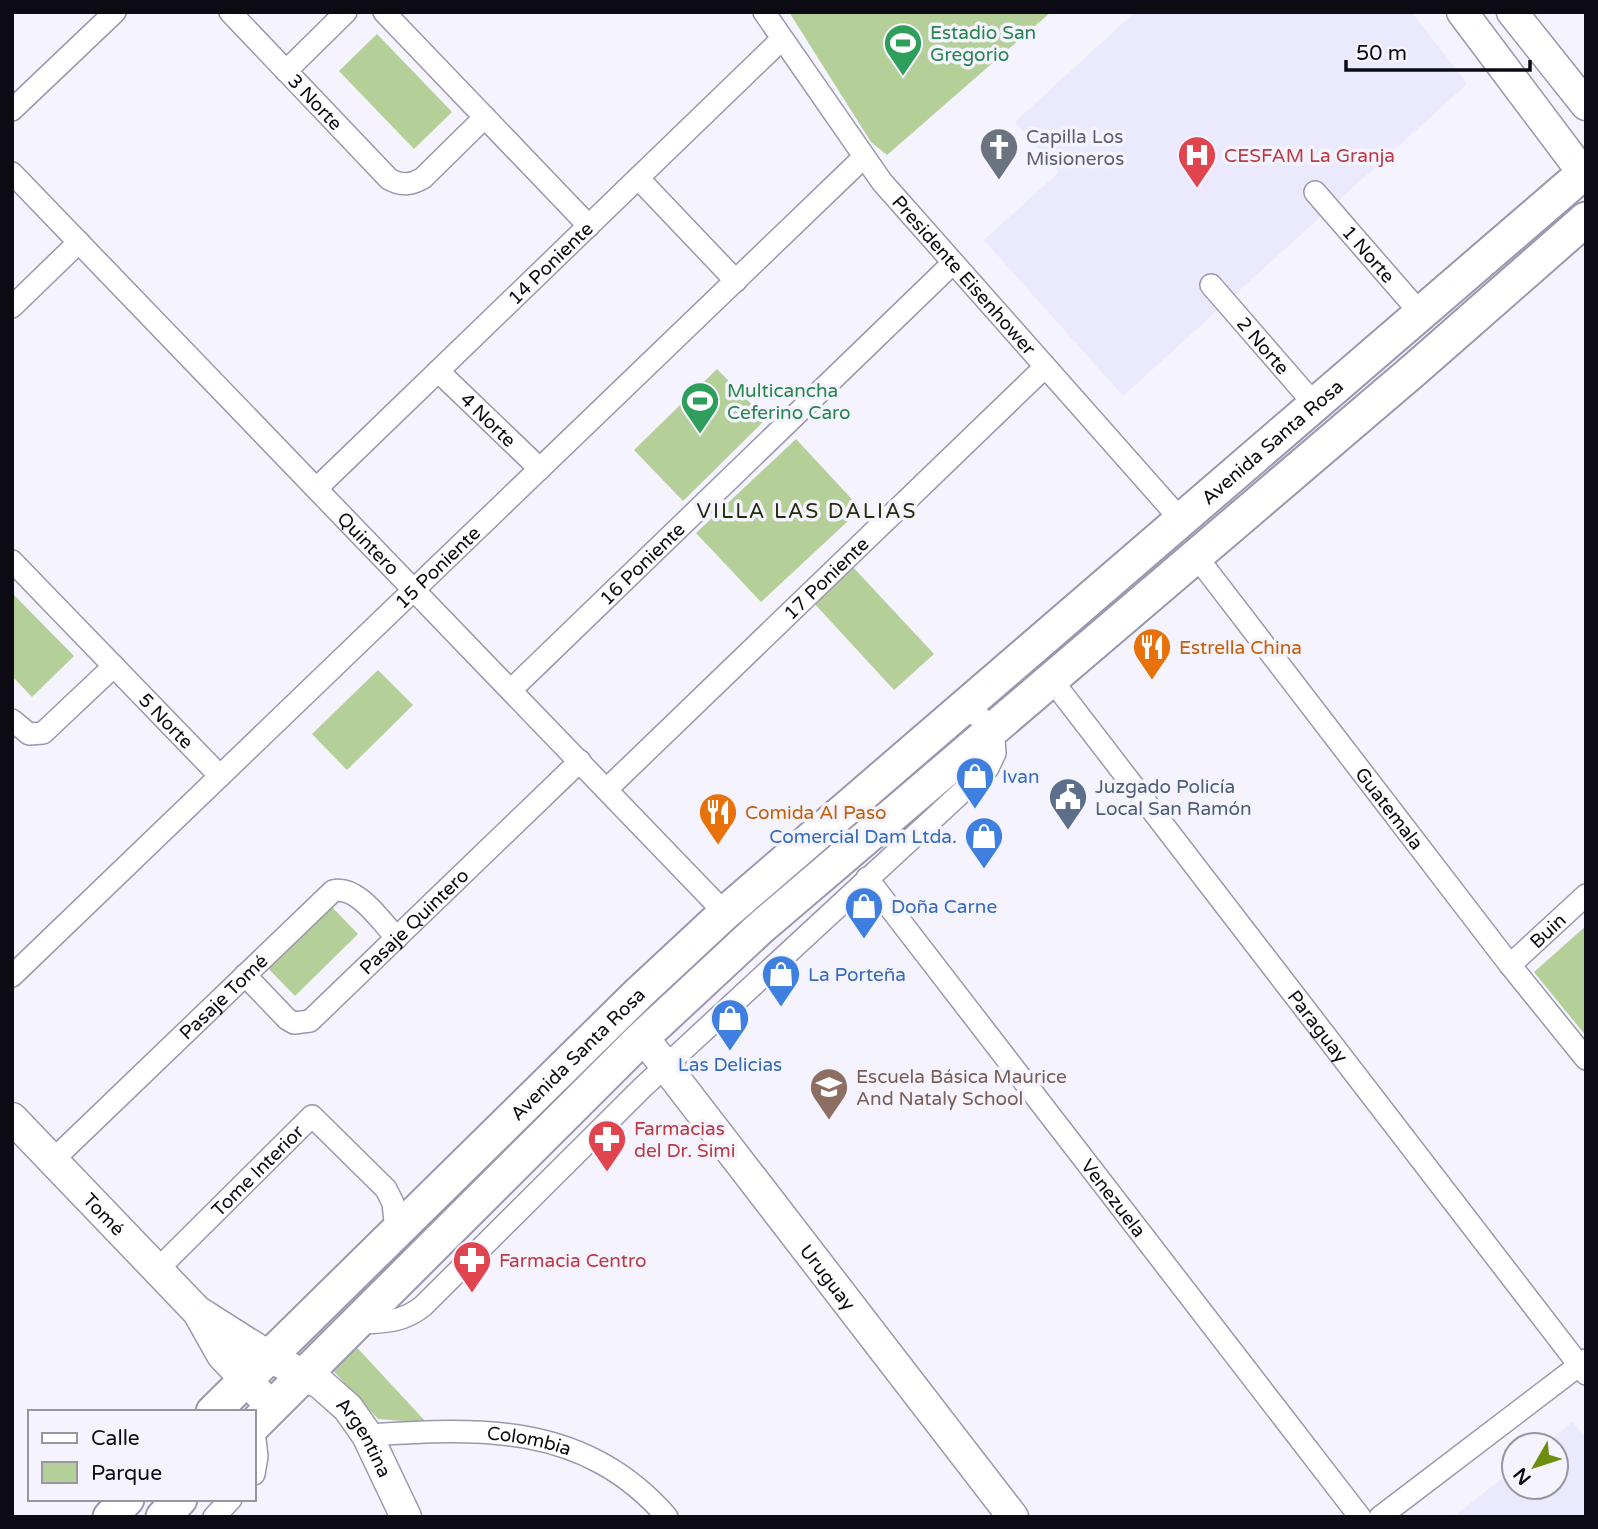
<svg xmlns="http://www.w3.org/2000/svg" width="1598" height="1529" font-family="'Varela Round',sans-serif">
<style>
.built{fill:#ebe9fd}
.green{fill:#b4cf98}
.lines{fill:none;stroke-linecap:round;stroke-linejoin:round}
.street-casing{stroke:#9a97ae;stroke-width:24}
.secondary-casing{stroke:#9a97ae;stroke-width:33}
.primary-casing{stroke:#9a97ae;stroke-width:37}
.street{stroke:#fff;stroke-width:21}
.secondary{stroke:#fff;stroke-width:30}
.primary{stroke:#fff;stroke-width:33}
.labels{text-anchor:middle;stroke-width:7;stroke-linejoin:round;paint-order:stroke}
.leisure-label{font-size:19px;fill:#27864d;stroke:#f4f3fe;text-anchor:start}
.street-label{font-size:19px;fill:#0c0b13;stroke:#f4f3fe}
.worship-label{font-size:19px;fill:#5b616d;stroke:#f4f3fe;text-anchor:start}
.health-label{font-size:19px;fill:#be3a42;stroke:#f4f3fe;text-anchor:start}
.food-label{font-size:19px;fill:#c56008;stroke:#f4f3fe;text-anchor:start}
.shop-label{font-size:19px;fill:#366cbe;stroke:#f4f3fe;text-anchor:start}
.service-label{font-size:19px;fill:#4e5e75;stroke:#f4f3fe;text-anchor:start}
.education-label{font-size:19px;fill:#785e54;stroke:#f4f3fe;text-anchor:start}
.neighbourhood-label{font-size:21px;letter-spacing:2px;fill:#232e08;stroke:#f4f3fe}
</style>
<rect width="100%" height="100%" fill="#f4f3fe"/>
<path class="built" d="M1135,12H1412L1467,84L1123,396L984,240L1059,172L1015,122Z
M1573,1422L1586,1439V1517H1453L1514,1469V1487H1556V1445H1544Z"/>
<path class="green" d="M789,12H1051L887,155L871,142Z
M377,34L452,112L414,149L339,71Z
M717,369L766,419L683,501L634,450Z
M796,439L861,509L761,602L696,533Z
M851,565L934,654L894,690L812,601Z
M12,593L74,656L32,697L12,676Z
M378,670L413,705L347,770L312,734Z
M328,903L358,934L295,996L265,965Z
M1586,926V1036L1534,972Z
M350,1340L427,1423L378,1419L328,1365Z"/>
<g class="lines">
<g class="street-casing">
<g id="street">
<path id="s1" d="M230,12L389,179C402,186 411,185 423,178L485,117"/>
<path d="M384,12L589,226"/>
<path id="s2" d="M764,12L882,182L1182,521"/>
<path d="M286,71L346,12"/>
<path d="M12,110L115,12"/>
<path id="s3" d="M12,173L725,913"/>
<path d="M638,178L736,281"/>
<path id="s4" d="M1315,192L1422,315"/>
<path id="s5" d="M1211,285L1316,406"/>
<path d="M12,307L79,242"/>
<path id="s6" d="M438,371L540,469"/>
<path id="s7" d="M317,488L782,39"/>
<path id="s8" d="M1196,556L1510,965L1586,1059"/>
<path id="s9" d="M12,561L220,776"/>
<path id="s10" d="M1051,679L1586,1374"/>
<path id="s11" d="M511,690L953,263"/>
<path d="M12,720L29,734L43,733L114,666"/>
<path id="s12" d="M607,789L1045,367"/>
<path id="s13" d="M867,878L1360,1517"/>
<path id="s14" d="M1510,965L1586,895"/>
<path id="s15" d="M245,975L287,1019L294,1023L310,1021L580,761"/>
<path id="s16" d="M12,976L863,158"/>
<path id="s17" d="M53,1160L333,891C358,885 381,922 397,938"/>
<path id="s18" d="M158,1269L312,1116L386,1189L393,1203L396,1231"/>
<path d="M357,1323C383,1322 402,1323 423,1306L643,1087L988,768L995,753L993,728L977,715L956,711"/>
<path d="M254,1432L257,1456L254,1474"/>
<path id="s19" d="M367,1435C480,1428 585,1422 667,1517"/>
<path d="M214,1517L231,1499"/>
<path d="M1380,1517L1586,1360"/>
</g>
</g>
<g class="secondary-casing">
<g id="secondary">
<path d="M1462,12L1586,177"/>
<path d="M1512,12L1586,105"/>
<path id="s20" d="M643,1037L1013,1517"/>
<path id="s21" d="M12,1118L197,1311L268,1356L321,1384L348,1408L367,1435L406,1517"/>
<path d="M199,1314L222,1355L272,1407"/>
</g>
</g>
<g class="primary-casing">
<g id="primary">
<path id="s22" d="M213,1412L639,993L725,913L1586,171"/>
<path d="M254,1425L643,1037L759,929L1414,370L1586,219"/>
<path d="M110,1517L127,1499"/>
<path d="M163,1517L180,1499"/>
</g>
</g>
<use href="#street" class="street"/>
<use href="#secondary" class="secondary"/>
<use href="#primary" class="primary"/>
</g>
<defs>
<g id="stadium-pin" transform="scale(2.0125)"><path d="M0 17L-7.5 6A9.5 9.5 0 1 1 7.5 6Z" fill="#2e9e5b" stroke="#f4f3fe"/><path d="M0-5a6.5 5 0 1 0 0 10a6.5 5 0 1 0 0-10ZM-3.5-1.8h7v3.6h-7Z" fill="#fff"/></g>
<g id="church-pin" transform="scale(2.0125)"><path d="M0 17L-7.5 6A9.5 9.5 0 1 1 7.5 6Z" fill="#6b7280" stroke="#f4f3fe"/><path d="M-1.2-6h2.4v3.5h3.3v2.4h-3.3V6h-2.4V-.1h-3.3v-2.4h3.3Z" fill="#fff"/></g>
<g id="hospital-pin" transform="scale(2.0125)"><path d="M0 17L-7.5 6A9.5 9.5 0 1 1 7.5 6Z" fill="#e0444e" stroke="#f4f3fe"/><path d="M-5-5h3v3.5h4V-5h3V5h-3V1.5h-4V5h-3Z" fill="#fff"/></g>
<g id="restaurant-pin" transform="scale(2.0125)"><path d="M0 17L-7.5 6A9.5 9.5 0 1 1 7.5 6Z" fill="#e8710a" stroke="#f4f3fe"/><path d="M-5-6h1v4h1v-4h1v4h1v-4h1v5L-1.5 .5V6h-2V.5L-5-1ZM5-6V6H3V1.5H1.5Q1.5-4 5-6Z" fill="#fff"/></g>
<g id="shop-pin" transform="scale(2.0125)"><path d="M0 17L-7.5 6A9.5 9.5 0 1 1 7.5 6Z" fill="#3f7fe0" stroke="#f4f3fe"/><path d="M-5-2.5h2.3a2.7 3.5 0 0 1 5.4 0H5L5.5 6h-11ZM-1.5-2.5h3a1.5 2.3 0 0 0-3 0Z" fill="#fff"/></g>
<g id="civic-pin" transform="scale(2.0125)"><path d="M0 17L-7.5 6A9.5 9.5 0 1 1 7.5 6Z" fill="#5c6f8a" stroke="#f4f3fe"/><path d="M-.6-6.5H3V-4.5H.6V-3L4-1V1h2V6H-6V1h2V-1L-.6-3ZM-1.2 2.5V6h2.4V2.5Z" fill="#fff"/></g>
<g id="school-pin" transform="scale(2.0125)"><path d="M0 17L-7.5 6A9.5 9.5 0 1 1 7.5 6Z" fill="#8d6e63" stroke="#f4f3fe"/><path d="M0-5L7-2L0 1L-7-2ZM-4 1L0 2.5L4 1V4Q0 6-4 4Z" fill="#fff"/></g>
<g id="pharmacy-pin" transform="scale(2.0125)"><path d="M0 17L-7.5 6A9.5 9.5 0 1 1 7.5 6Z" fill="#e0444e" stroke="#f4f3fe"/><path d="M-2-6h4v4h4v4h-4v4h-4v-4h-4v-4h4Z" fill="#fff"/></g>
</defs>
<g fill-rule="evenodd">
<use href="#stadium-pin" x="903" y="43"/>
<use href="#church-pin" x="999" y="147"/>
<use href="#hospital-pin" x="1197" y="155"/>
<use href="#stadium-pin" x="700" y="401"/>
<use href="#restaurant-pin" x="1152" y="647"/>
<use href="#shop-pin" x="975" y="776"/>
<use href="#civic-pin" x="1068" y="797"/>
<use href="#restaurant-pin" x="718" y="812"/>
<use href="#shop-pin" x="984" y="836"/>
<use href="#shop-pin" x="864" y="906"/>
<use href="#shop-pin" x="781" y="974"/>
<use href="#shop-pin" x="730" y="1018"/>
<use href="#school-pin" x="829" y="1087"/>
<use href="#pharmacy-pin" x="607" y="1139"/>
<use href="#pharmacy-pin" x="472" y="1260"/>
</g>
<g class="labels">
<g class="leisure-label">
<text x="930" y="39">Estadio San<tspan x="930" dy="22">Gregorio</tspan></text>
<text x="727" y="397">Multicancha<tspan x="727" dy="22">Ceferino Caro</tspan></text>
</g>
<g class="street-label">
<text dy="7" stroke="none"><textPath href="#s1" startOffset="124">3 Norte</textPath></text>
<text dy="7" stroke="none"><textPath href="#s4" startOffset="82">1 Norte</textPath></text>
<text dy="7" stroke="none"><textPath href="#s7" startOffset="324">14 Poniente</textPath></text>
<text dy="7" stroke="none"><textPath href="#s2" startOffset="331">Presidente Eisenhower</textPath></text>
<text dy="7" stroke="none"><textPath href="#s5" startOffset="80">2 Norte</textPath></text>
<text dy="7" stroke="none"><textPath href="#s6" startOffset="70">4 Norte</textPath></text>
<text dy="7" stroke="none"><textPath href="#s22" startOffset="1437">Avenida Santa Rosa</textPath></text>
<text dy="7" stroke="none"><textPath href="#s3" startOffset="514">Quintero</textPath></text>
<text dy="7" stroke="none"><textPath href="#s11" startOffset="182">16 Poniente</textPath></text>
<text dy="7" stroke="none"><textPath href="#s16" startOffset="590">15 Poniente</textPath></text>
<text dy="7" stroke="none"><textPath href="#s12" startOffset="304">17 Poniente</textPath></text>
<text dy="7" stroke="none"><textPath href="#s9" startOffset="222">5 Norte</textPath></text>
<text dy="7" stroke="none"><textPath href="#s8" startOffset="318">Guatemala</textPath></text>
<text dy="7" stroke="none"><textPath href="#s15" startOffset="229">Pasaje Quintero</textPath></text>
<text dy="7" stroke="none"><textPath href="#s14" startOffset="51">Buin</textPath></text>
<text dy="7" stroke="none"><textPath href="#s17" startOffset="236">Pasaje Tomé</textPath></text>
<text dy="7" stroke="none"><textPath href="#s10" startOffset="438">Paraguay</textPath></text>
<text dy="7" stroke="none"><textPath href="#s22" startOffset="511">Avenida Santa Rosa</textPath></text>
<text dy="7" stroke="none"><textPath href="#s18" startOffset="140">Tome Interior</textPath></text>
<text dy="7" stroke="none"><textPath href="#s13" startOffset="404">Venezuela</textPath></text>
<text dy="7" stroke="none"><textPath href="#s21" startOffset="133">Tomé</textPath></text>
<text dy="7" stroke="none"><textPath href="#s20" startOffset="303">Uruguay</textPath></text>
<text dy="7" stroke="none"><textPath href="#s21" startOffset="481">Argentina</textPath></text>
<text dy="7" stroke="none"><textPath href="#s19" startOffset="163">Colombia</textPath></text>
</g>
<g class="worship-label">
<text x="1026" y="143">Capilla Los<tspan x="1026" dy="22">Misioneros</tspan></text>
</g>
<g class="health-label">
<text x="1224" y="162">CESFAM La Granja</text>
<text x="634" y="1135">Farmacias<tspan x="634" dy="22">del Dr. Simi</tspan></text>
<text x="499" y="1267">Farmacia Centro</text>
</g>
<g class="food-label">
<text x="1179" y="654">Estrella China</text>
<text x="745" y="819">Comida Al Paso</text>
</g>
<g class="shop-label">
<text x="1002" y="783">Ivan</text>
<text x="957" y="843" text-anchor="end">Comercial Dam Ltda.</text>
<text x="891" y="913">Doña Carne</text>
<text x="808" y="981">La Porteña</text>
<text x="730" y="1071" text-anchor="middle">Las Delicias</text>
</g>
<g class="service-label">
<text x="1095" y="793">Juzgado Policía<tspan x="1095" dy="22">Local San Ramón</tspan></text>
</g>
<g class="education-label">
<text x="856" y="1083">Escuela Básica Maurice<tspan x="856" dy="22">And Nataly School</tspan></text>
</g>
<g class="neighbourhood-label">
<text x="807" y="518">VILLA LAS DALIAS</text>
</g>
</g>
<rect width="1598" height="1529" fill="none" stroke="#0c0b13" stroke-width="28"/>
<rect x="28" y="1410" width="228" height="91" fill="#f4f3fe" stroke="#9796a0" stroke-width="2"/>
<rect x="42" y="1433" width="35" height="10" fill="#ffffff" stroke="#9796a0" stroke-width="2"/>
<text x="91" y="1445" font-size="21" fill="#0c0b13">Calle</text>
<rect x="42" y="1462" width="35" height="21" fill="#b4cf98" stroke="#9796a0" stroke-width="2"/>
<text x="91" y="1480" font-size="21" fill="#0c0b13">Parque</text>
<g transform="translate(1535 1466) rotate(231)"><circle r="33" fill="#f4f3fe" stroke="#9796a0" stroke-width="2"/>
<path d="M0-5L12 26L0 18L-12 26Z" fill="#6e8d0f"/>
<text y="-10" font-size="19" font-weight="bold" text-anchor="middle" fill="#0c0b13">N</text>
</g>
<path d="M1346 60v10h184v-10" fill="none" stroke="#0c0b13" stroke-width="3.5"/>
<text x="1356" y="60" font-size="21" fill="#0c0b13" stroke="#f4f3fe" stroke-width="5" paint-order="stroke">50 m</text>
</svg>
